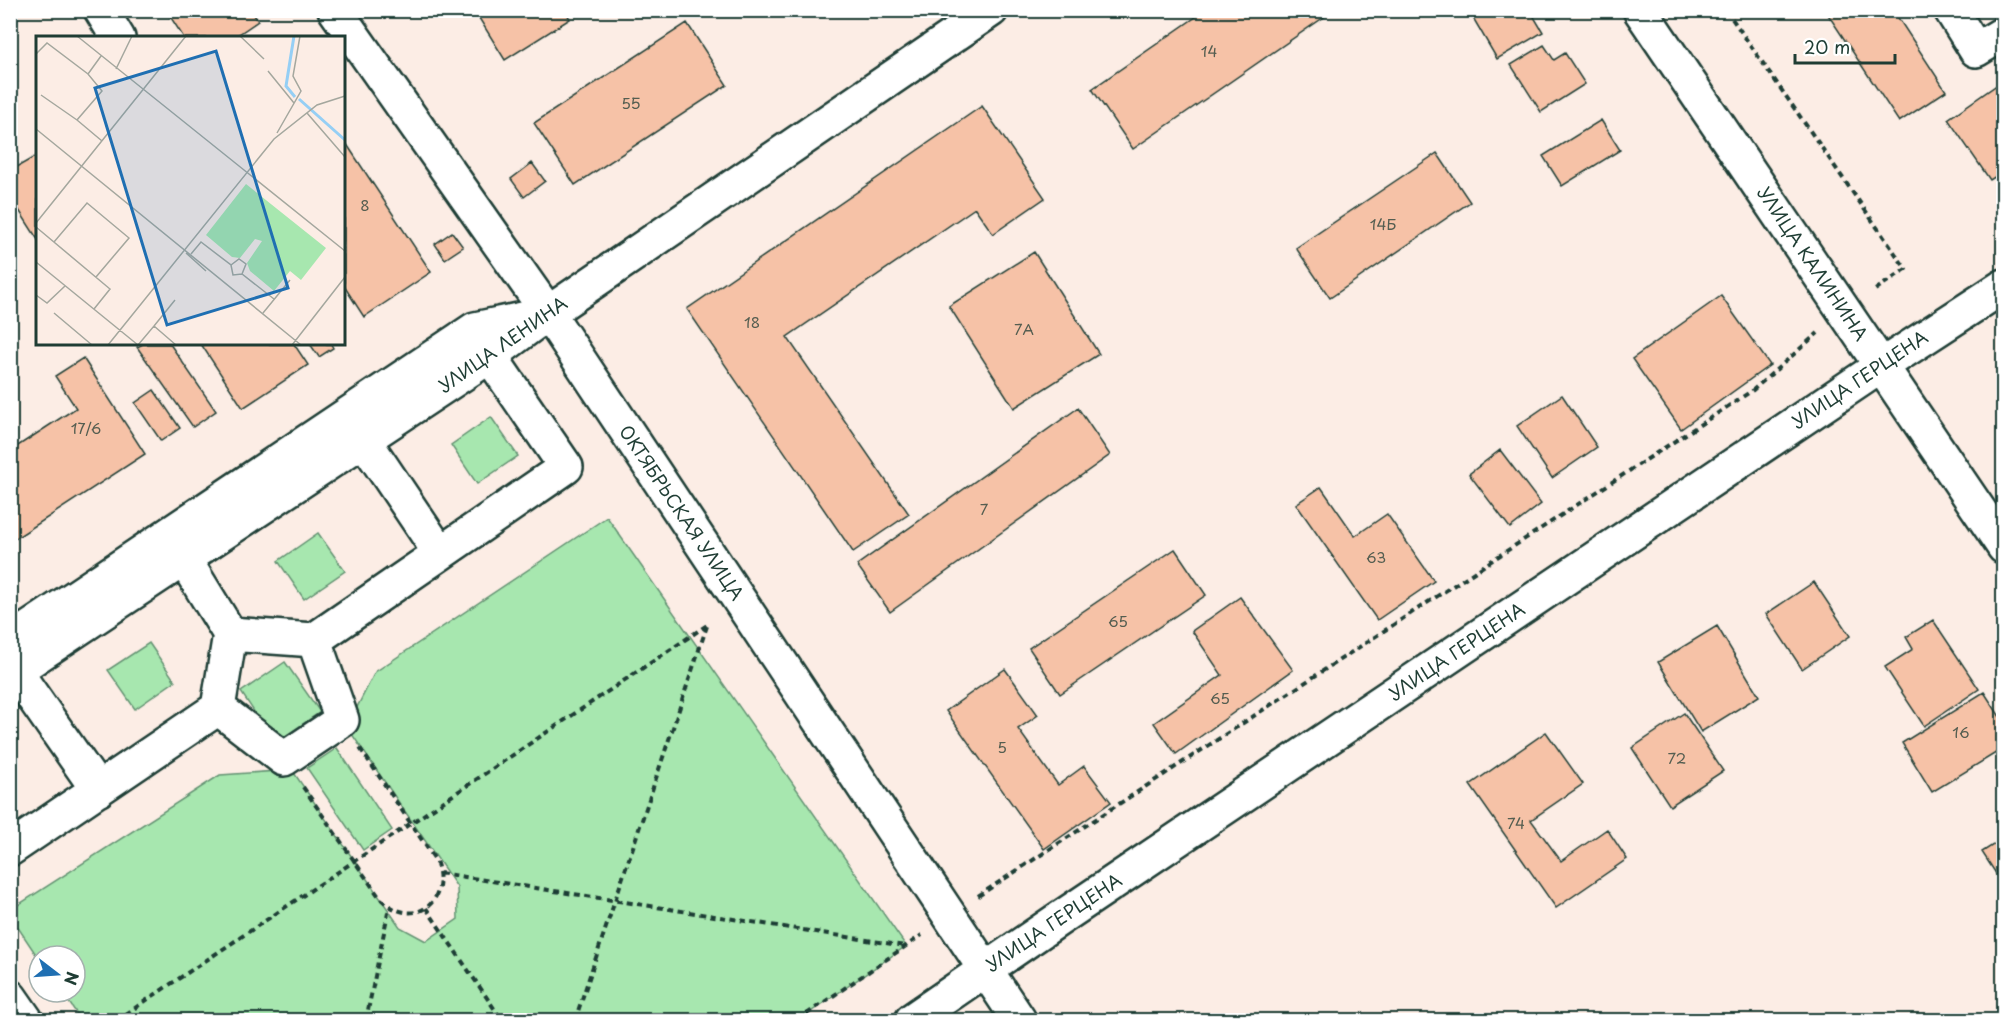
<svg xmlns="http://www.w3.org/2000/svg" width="2014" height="1031" font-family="'Playpen Sans',sans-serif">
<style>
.green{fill:#a7e7af;stroke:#639272;stroke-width:1.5}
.building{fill:#f6c2a7;stroke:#1f3d34;stroke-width:1.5}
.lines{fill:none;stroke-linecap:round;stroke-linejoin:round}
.minor-casing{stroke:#1f3d34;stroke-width:38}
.path{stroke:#1f3d34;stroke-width:4;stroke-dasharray:6 4.5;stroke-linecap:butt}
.minor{stroke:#fff;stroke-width:33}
.labels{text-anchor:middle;stroke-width:6;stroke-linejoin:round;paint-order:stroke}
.number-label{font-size:15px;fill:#555e51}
.street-label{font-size:18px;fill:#1f3d34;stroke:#fff}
.inset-river{fill:none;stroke:#95cff5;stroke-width:3}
.inset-road{fill:none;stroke:#a4a79e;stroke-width:1.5}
.view{fill:#1f6fb2;fill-opacity:0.15;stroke:#1f6fb2;stroke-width:3}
.inset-edge{fill:none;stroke:#1f3d34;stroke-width:3}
</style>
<rect width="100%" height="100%" fill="#fcede5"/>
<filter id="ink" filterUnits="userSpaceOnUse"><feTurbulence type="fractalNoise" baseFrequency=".0167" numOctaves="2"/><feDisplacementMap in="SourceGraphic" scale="12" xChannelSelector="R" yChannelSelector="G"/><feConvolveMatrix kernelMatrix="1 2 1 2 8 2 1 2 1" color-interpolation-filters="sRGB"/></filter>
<g filter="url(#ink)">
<path class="green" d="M491,417L518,456L477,484L451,445Z
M607,517L906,946L799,1020H81L62,992H75V956H39V959L11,917L10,910L220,775L292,770L400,927L426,941L458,919L457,887L347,727L375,672Z
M318,533L345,571L304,599L278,561Z
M149,643L175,681L135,709L108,670Z
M285,662L320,712L275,743L241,692Z
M337,748L392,830L363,850L307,768Z"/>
<path class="building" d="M166,10H251L258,21L233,38H184Z
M474,10H565L570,19L505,60Z
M1206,10H1324L1327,15L1133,149L1092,89Z
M1482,10H1530L1543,32L1497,59L1472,16Z
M1825,10H1893L1946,91L1899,122Z
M687,23L727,85L575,185L534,123Z
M1544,45L1554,60L1565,53L1585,84L1541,112L1511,65Z
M2004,80V171L1990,180L1948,119Z
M982,106L1045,198L993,234L975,208L787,337L909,514L853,552L687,309Z
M1601,120L1620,150L1562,186L1543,156Z
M344,140L431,272L364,317L344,286Z
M1437,153L1470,202L1330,298L1296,248Z
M38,155V240L10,196V171Z
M532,163L545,181L524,197L511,179Z
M452,232L463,247L445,259L435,244Z
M1034,252L1099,354L1014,408L949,306Z
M1721,296L1770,365L1681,429L1632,359Z
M143,344H170L216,411L193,427L137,347Z
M201,344H294L308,365L243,408Z
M310,344H331L333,348L319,357Z
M83,358L145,454L10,542V451L76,408L55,376Z
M154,390L180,428L161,441L135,403Z
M1562,395L1597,447L1552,478L1517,426Z
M1078,408L1110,455L890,612L857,565Z
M1500,450L1541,504L1510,528L1469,474Z
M1321,487L1355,536L1387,514L1434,581L1377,620L1296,504Z
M1175,549L1206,595L1060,694L1029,648Z
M1814,582L1850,636L1802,669L1766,614Z
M1240,597L1293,670L1176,754L1154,723L1222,675L1192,631Z
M1933,620L1979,689L1924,726L1885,667L1913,649L1906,637Z
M1717,626L1759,696L1701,732L1658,662Z
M1005,669L1038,715L1018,729L1058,785L1084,766L1111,802L1044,849L946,711Z
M1984,692L2004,723V748L1932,792L1902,743Z
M1684,713L1723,771L1670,806L1632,748Z
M1546,732L1583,784L1531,820L1561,861L1607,829L1627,859L1556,908L1470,785Z
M2004,838V886L1982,852Z"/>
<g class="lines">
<g class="minor-casing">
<path id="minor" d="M101,10L118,38
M335,10L548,313L1019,1020
M1640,10L2004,547
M1951,10L1976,50L2004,33
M364,440L440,553
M184,559L230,634
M10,641L475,329L537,316
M15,671L98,790
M10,674L490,356L548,313L991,10
M218,708L284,759L342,720L314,640
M10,849L218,708L230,634L314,640L566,467L490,356
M10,997L26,1020
M912,1020L1059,919L1881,366L2004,286"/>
</g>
<path class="path" d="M1726,10L1906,269L1872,292
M303,787L380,898C412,931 452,903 436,861L360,748
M440,873L905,946
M978,896L1753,390L1818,333
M426,908L502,1020
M117,1020L707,625
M366,1020L389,908
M575,1020L707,626
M798,1020L922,935"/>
<use href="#minor" class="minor"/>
</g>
</g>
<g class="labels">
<g class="number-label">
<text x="1209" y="57">14</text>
<text x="631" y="109">55</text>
<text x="365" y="211">8</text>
<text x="1383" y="230">14Б</text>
<text x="752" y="328">18</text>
<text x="1024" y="335">7А</text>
<text x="86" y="434">17/6</text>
<text x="984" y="515">7</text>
<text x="1376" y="563">63</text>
<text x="1118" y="627">65</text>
<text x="1220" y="704">65</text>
<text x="1961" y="738">16</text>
<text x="1002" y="753">5</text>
<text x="1677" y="764">72</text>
<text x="1516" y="829">74</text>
</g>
<g class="street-label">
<text transform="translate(1812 264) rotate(56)" y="6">УЛИЦА КАЛИНИНА</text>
<text transform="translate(503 345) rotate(-35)" y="6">УЛИЦА ЛЕНИНА</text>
<text transform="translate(1860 380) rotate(-34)" y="6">УЛИЦА ГЕРЦЕНА</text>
<text transform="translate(681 513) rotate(56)" y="6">ОКТЯБРЬСКАЯ УЛИЦА</text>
<text transform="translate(1457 652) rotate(-34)" y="6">УЛИЦА ГЕРЦЕНА</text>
<text transform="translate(1054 923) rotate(-34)" y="6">УЛИЦА ГЕРЦЕНА</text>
</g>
</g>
<g transform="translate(36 36)">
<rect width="309" height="309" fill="#fcede5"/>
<path d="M210,148L290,212L265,244L254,235L238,255L214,235L211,227L226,205L219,203L204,222L196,221L170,199Z" fill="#a7e7af"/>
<path class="inset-river" d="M258,0L250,50L259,61M263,63L309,104"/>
<path class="inset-road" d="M41,0L309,215M204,0L228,23M0,18L11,7L52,38L66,55L41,84L66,105M80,33L96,0M232,35L258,67M52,38L65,20M5,59L41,84M271,77L309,121M0,93L265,309M241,97L265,55L257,40L264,0M0,187L150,0M0,191L74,253L58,273M18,206L51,167L93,202L60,241M150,217L170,235M155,218L165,206L195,229L197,239L206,238L238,263M0,226L102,309M195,229L203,223L210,228L206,238M0,259L11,267L29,250M18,277L56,309M227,277L254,244M118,290L139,264M72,309L238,103L281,69L309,60M102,309L118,290L140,309M256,309L309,241"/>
<path class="view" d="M180,15L252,252L131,289L59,52Z"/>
<rect width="309" height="309" class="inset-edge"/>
</g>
<rect width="2014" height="1031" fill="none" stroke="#fff" stroke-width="36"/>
<rect x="18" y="18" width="1978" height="995" fill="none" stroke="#1f3d34" stroke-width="2" filter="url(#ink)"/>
<g transform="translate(57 974) rotate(107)"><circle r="28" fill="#ffffff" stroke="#a5b1ae" stroke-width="1.5"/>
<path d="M0-4.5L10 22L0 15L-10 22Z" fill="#1f6fb2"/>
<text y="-9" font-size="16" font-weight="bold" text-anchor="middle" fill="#1f3d34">N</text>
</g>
<path d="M1795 54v9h100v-9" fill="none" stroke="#1f3d34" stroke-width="3"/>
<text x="1804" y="54" font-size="18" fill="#1f3d34" stroke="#ffffff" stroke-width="4.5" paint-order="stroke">20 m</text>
</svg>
